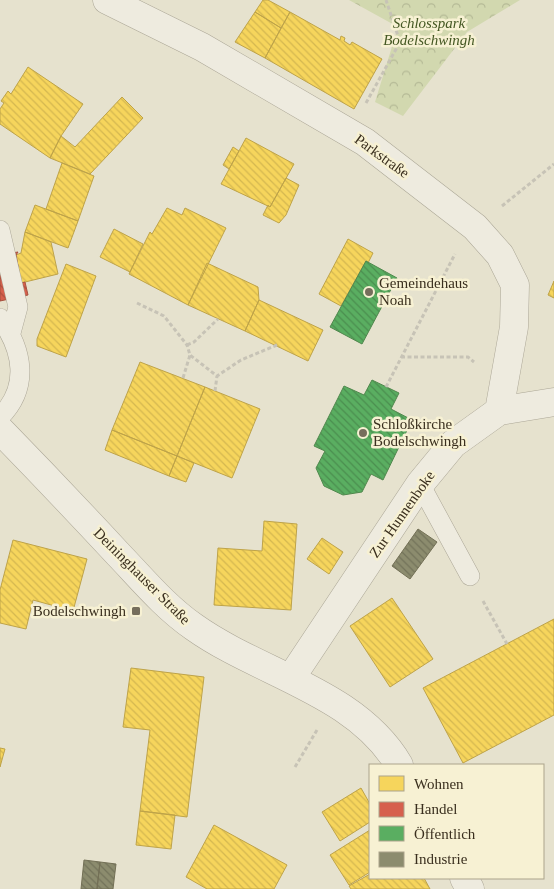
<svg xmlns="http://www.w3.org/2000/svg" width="554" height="889" font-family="Georgia,serif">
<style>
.forest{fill:url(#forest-crowns)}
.homes{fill:url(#homes-back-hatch);stroke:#bea349}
.shops{fill:url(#shops-back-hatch);stroke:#a7513f}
.public{fill:url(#public-back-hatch);stroke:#50884d}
.industry{fill:url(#industry-back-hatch);stroke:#737056}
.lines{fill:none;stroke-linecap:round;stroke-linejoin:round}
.service-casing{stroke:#aba696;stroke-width:20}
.minor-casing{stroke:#aba696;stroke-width:29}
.path{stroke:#c7c3b6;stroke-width:3;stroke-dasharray:4 2.5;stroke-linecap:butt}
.service{stroke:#eeebdf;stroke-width:19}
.minor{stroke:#eeebdf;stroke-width:28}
.poi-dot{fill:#766e5c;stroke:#f7f1d3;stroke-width:2}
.labels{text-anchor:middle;stroke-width:5;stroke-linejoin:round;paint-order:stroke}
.park-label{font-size:15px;font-style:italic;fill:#455823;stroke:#f7f1d3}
.street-label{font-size:15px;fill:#3a2f1e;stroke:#f7f1d3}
.poi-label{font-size:15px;fill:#3a2f1e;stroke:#f7f1d3;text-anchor:start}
</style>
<defs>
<pattern id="forest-crowns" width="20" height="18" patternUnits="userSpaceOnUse" patternTransform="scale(1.25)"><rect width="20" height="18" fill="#d2d8af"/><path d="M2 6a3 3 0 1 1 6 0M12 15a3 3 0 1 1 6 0" fill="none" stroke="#b5ba96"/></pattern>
<pattern id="homes-back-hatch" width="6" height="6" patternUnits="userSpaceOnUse" patternTransform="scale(1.25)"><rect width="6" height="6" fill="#f6d55c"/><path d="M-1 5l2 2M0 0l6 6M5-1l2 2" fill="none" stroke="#d4b750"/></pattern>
<pattern id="shops-back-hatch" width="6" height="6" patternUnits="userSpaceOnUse" patternTransform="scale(1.25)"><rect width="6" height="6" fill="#d6604d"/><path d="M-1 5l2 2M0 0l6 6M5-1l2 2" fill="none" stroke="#af503f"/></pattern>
<pattern id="public-back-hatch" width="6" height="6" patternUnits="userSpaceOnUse" patternTransform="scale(1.25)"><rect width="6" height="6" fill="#5aae61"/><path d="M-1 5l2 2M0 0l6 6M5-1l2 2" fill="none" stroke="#4b8e4f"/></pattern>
<pattern id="industry-back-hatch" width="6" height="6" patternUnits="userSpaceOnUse" patternTransform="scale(1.25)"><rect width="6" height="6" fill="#8c8c6e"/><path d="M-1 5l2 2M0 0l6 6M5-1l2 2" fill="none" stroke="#73735a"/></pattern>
</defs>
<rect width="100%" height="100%" fill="#e6e2ce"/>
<path class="forest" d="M349,0H520L467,32L403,116L375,102L398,27Z"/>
<path class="homes" d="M263,0H268L290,12L281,28L255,12Z
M255,12L281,28L265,58L235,42Z
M290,12L340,40L341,36L345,38L344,41L350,45L352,42L382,59L354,109L265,58Z
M28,67L83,104L61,136L50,158L0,124V109L4,103L1,101L8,91L11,94Z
M122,97L143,118L90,174L50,158L61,136L75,147Z
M246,138L294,164L270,207L221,184Z
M233,147L239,151L229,169L223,165Z
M62,163L94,176L78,221L46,209Z
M286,178L299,185L286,215L279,223L263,215L268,205L270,207Z
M35,205L78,221L68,248L25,232Z
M167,208L182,215L185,208L226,228L188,305L129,274L150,232L152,234Z
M114,229L143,244L130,272L100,257Z
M25,232L51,242L58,274L21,283L16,255L21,253Z
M348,239L373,253L368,263L366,261L341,306L319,294Z
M207,263L258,287L259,300L245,331L188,305Z
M66,264L96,276L66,357L37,346V339Z
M554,281V298L548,295Z
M259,300L323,330L308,361L245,331Z
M140,362L205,387L177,456L112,430Z
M205,387L260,409L232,478L177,456Z
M112,430L177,456L169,476L105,450Z
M177,456L194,463L186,482L169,476Z
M264,521L297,524L291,610L214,605L218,548L262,551Z
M322,538L343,552L329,574L307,559Z
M13,540L87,559L73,611L33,600L26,629L0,623V590Z
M392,598L433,659L390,687L350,626Z
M554,619V715L463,763L423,688Z
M131,668L204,677L187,817L140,811L150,730L123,727Z
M0,748L5,749L0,767Z
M361,788L370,804V822L340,841L322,812Z
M140,811L175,815L171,849L136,845Z
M214,825L287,865L274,889H207L186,877Z
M370,830V872L349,885L330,855Z
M370,874V878H424L430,889H351L349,886Z"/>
<path class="shops" d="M18,252L16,255L21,283L25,282L28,295L0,301V255Z"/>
<path class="public" d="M366,261L397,278L362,344L330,327Z
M372,380L399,393L391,409L412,420L383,480L371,474L362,492L343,495L324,486L316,468L325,451L314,446L344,386L364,395Z"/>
<path class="industry" d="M418,529L437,542L410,579L392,566Z
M84,860L100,862L97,889H81Z
M100,862L116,864L113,889H97Z"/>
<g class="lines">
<g class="service-casing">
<path id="service" d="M0,230L18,307L11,333
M0,318C23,350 30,387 0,417
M420,484L470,576"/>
</g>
<g class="minor-casing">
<path id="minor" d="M107,0L202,47L365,142L475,227L500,255L515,285L514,327L499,411
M0,430C40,471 79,512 118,554C142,579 165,607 194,627C260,674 356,692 399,765
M291,678L420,484L453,444L499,411L554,402
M464,878L470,889"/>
</g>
<path class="path" d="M366,103L400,42L386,0
M502,206L554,164
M137,303L164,316L187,345L190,355L217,376L241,360L277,345
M187,345L194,342L218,319
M401,357H468L474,362
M183,378L190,355
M386,387L455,254
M215,391L217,376
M483,601L507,644
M295,767L317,730"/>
<use href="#service" class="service"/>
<use href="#minor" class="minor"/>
</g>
<g class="poi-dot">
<circle cx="369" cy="292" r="5"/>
<circle cx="363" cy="433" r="5"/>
<rect x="131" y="606" width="10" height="10" rx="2.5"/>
</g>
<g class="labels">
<g class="park-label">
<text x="429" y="28">Schlosspark<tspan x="429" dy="17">Bodelschwingh</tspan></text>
</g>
<g class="street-label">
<text transform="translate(382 156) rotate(36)" y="5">Parkstraße</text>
<text transform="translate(402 514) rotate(-55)" y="5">Zur Hunnenboke</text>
<text transform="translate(142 576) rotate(45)" y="5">Deininghauser Straße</text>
</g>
<g class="poi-label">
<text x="379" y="288">Gemeindehaus<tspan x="379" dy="17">Noah</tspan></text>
<text x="373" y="429">Schloßkirche<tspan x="373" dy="17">Bodelschwingh</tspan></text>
<text x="126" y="616" text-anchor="end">Bodelschwingh</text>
</g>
</g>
<rect x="369" y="764" width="175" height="115" fill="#f7f1d3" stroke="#aba38b"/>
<rect x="379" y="776" width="25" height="15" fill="#f6d55c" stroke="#aba38b"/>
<text x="414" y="789" font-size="15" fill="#3a2f1e">Wohnen</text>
<rect x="379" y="802" width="25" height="15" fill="#d6604d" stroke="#aba38b"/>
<text x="414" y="814" font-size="15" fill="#3a2f1e">Handel</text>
<rect x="379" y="826" width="25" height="15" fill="#5aae61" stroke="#aba38b"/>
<text x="414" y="839" font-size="15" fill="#3a2f1e">Öffentlich</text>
<rect x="379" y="852" width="25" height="15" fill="#8c8c6e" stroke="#aba38b"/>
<text x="414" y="864" font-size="15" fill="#3a2f1e">Industrie</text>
</svg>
